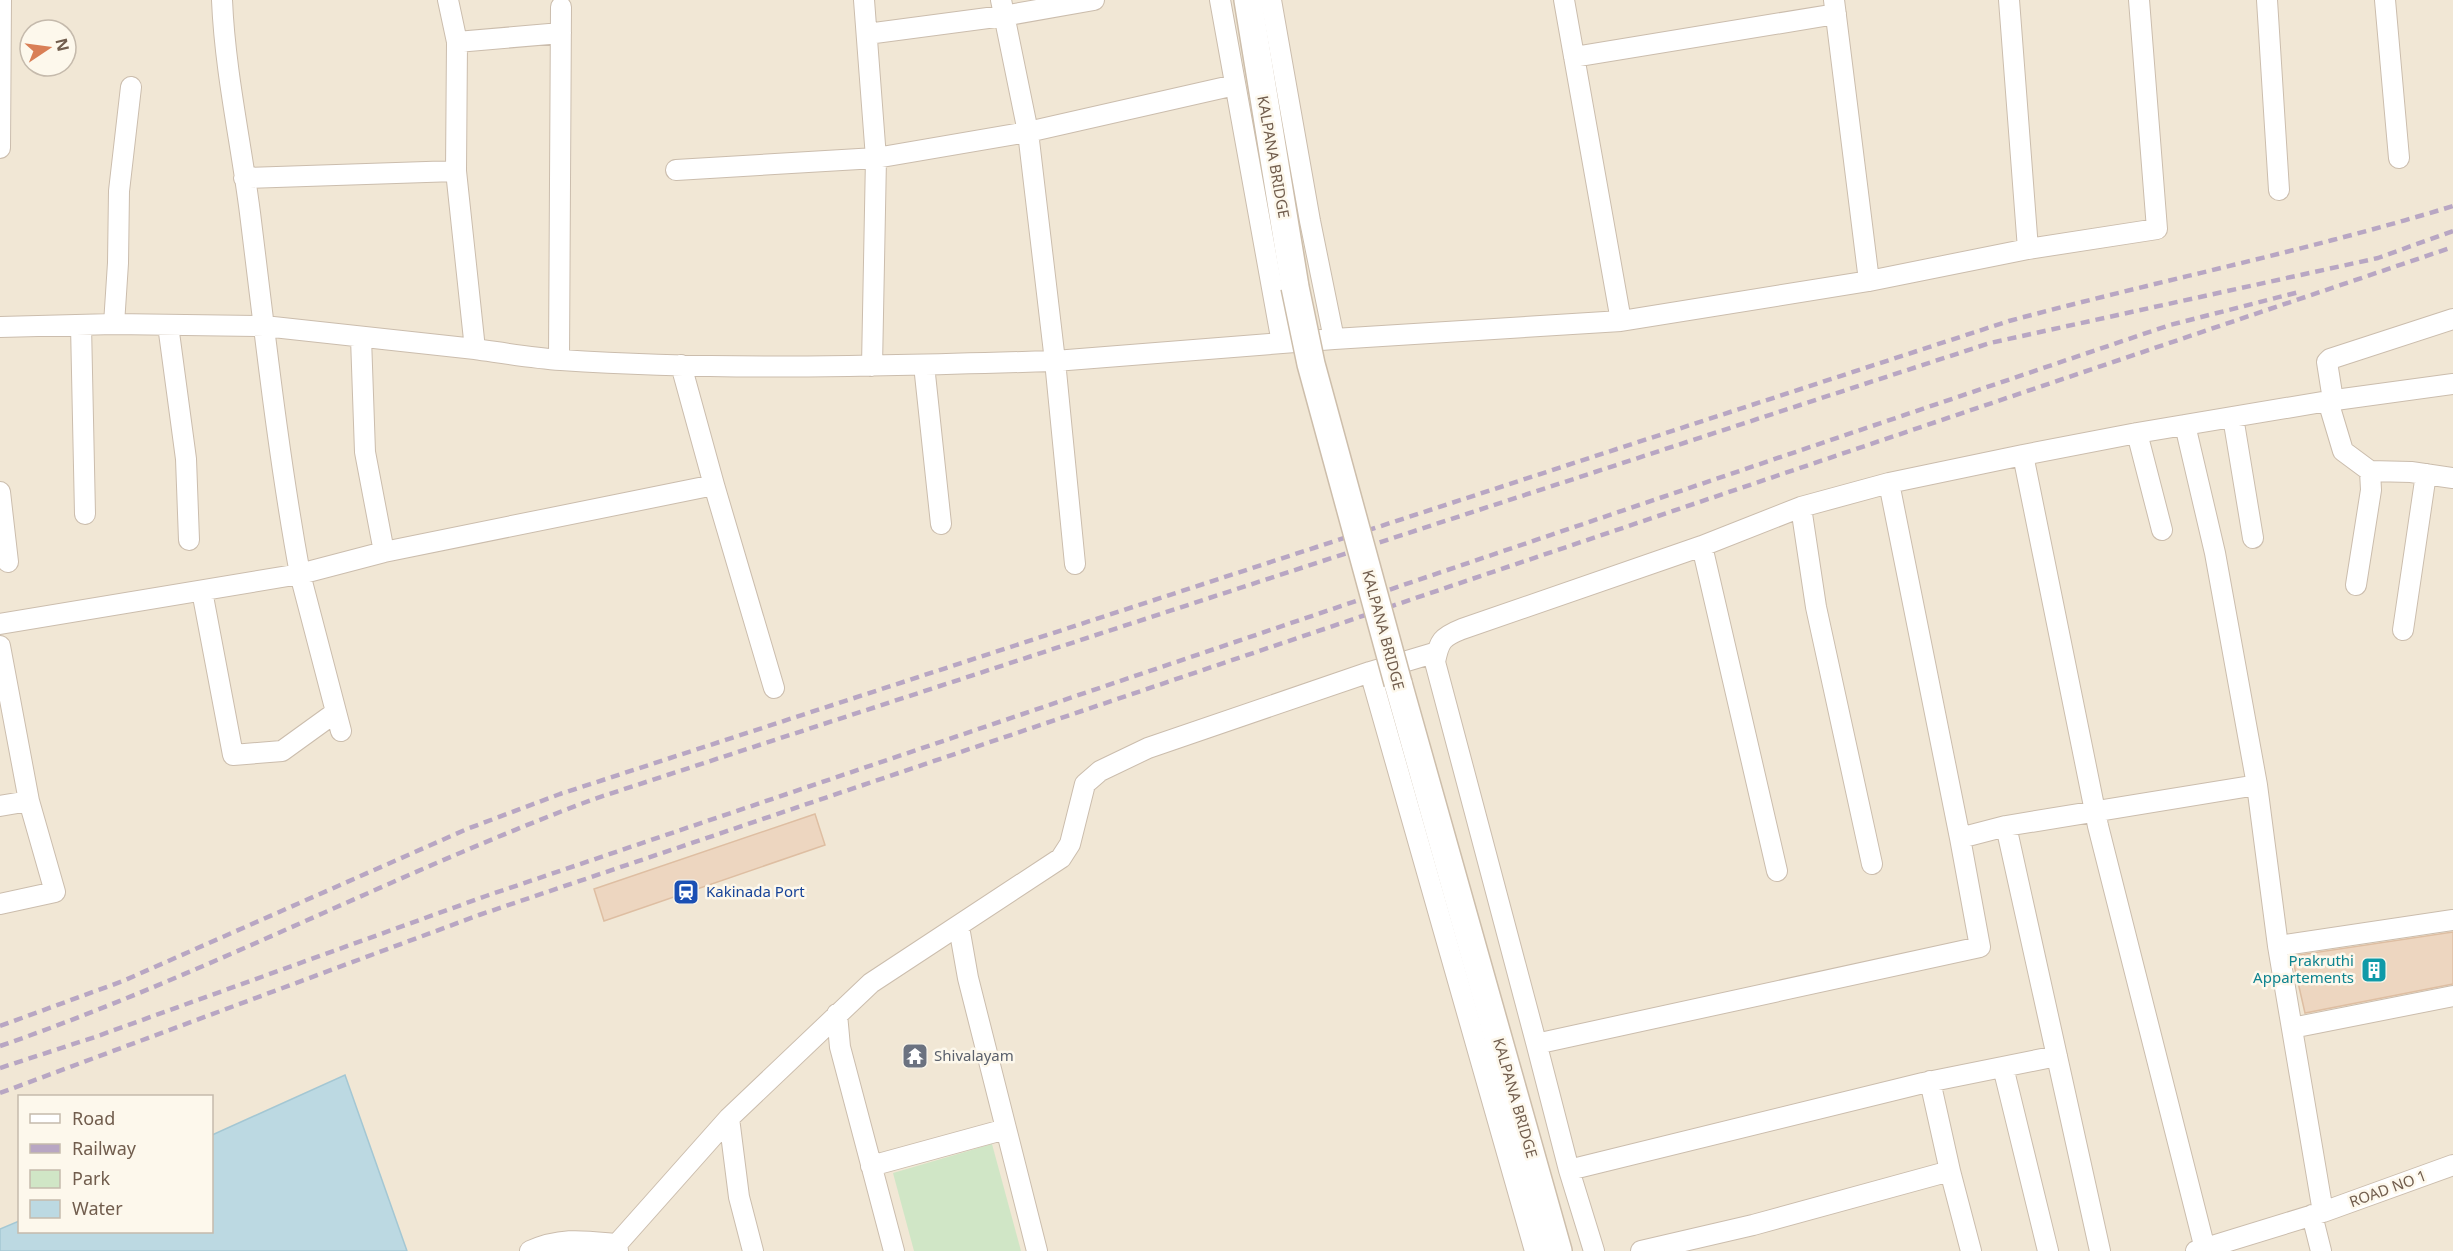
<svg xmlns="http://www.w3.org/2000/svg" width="2453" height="1251" font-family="'Noto Sans',sans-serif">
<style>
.residential{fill:#f1e7d5;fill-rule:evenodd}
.green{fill:#d0e6c6}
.water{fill:#bcd9e2;stroke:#a4c7d3;stroke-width:1.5}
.building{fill:#edd6c0;stroke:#debea2;stroke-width:1.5}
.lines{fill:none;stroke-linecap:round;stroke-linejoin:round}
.minor-casing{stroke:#cbbdad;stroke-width:22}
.secondary-casing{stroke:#cdbeab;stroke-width:30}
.minor{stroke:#fff;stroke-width:20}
.secondary{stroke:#fff;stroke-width:27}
.rail{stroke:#b8a6c3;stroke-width:4.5;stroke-dasharray:9 6;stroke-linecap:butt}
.secondary-bridge-casing{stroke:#cdbeab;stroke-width:30;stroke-linecap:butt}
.secondary-bridge{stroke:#fff;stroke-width:27}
.labels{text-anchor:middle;stroke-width:5;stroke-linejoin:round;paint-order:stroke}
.street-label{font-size:15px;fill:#715d4d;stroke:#fdf8ec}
.transit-label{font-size:15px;fill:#164399;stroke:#fdf8ec;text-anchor:start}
.culture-label{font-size:15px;fill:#0d838f;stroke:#fdf8ec;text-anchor:end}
.worship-label{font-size:15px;fill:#5b616d;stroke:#fdf8ec;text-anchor:start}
</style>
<rect width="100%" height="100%" fill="#faf4e6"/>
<path class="residential" d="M0,0H2453V1251H0ZM30,30H66V66H30ZM20,1096H212V1232H20Z"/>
<path class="green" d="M992,1144L1021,1251H914L893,1173Z"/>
<path class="water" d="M345,1075L407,1251H0V1229L19,1221L20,1232H212V1135Z"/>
<path class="building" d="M815,814L825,845L604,921L594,889Z
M2453,932V984L2305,1013L2292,956Z"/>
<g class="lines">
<g class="minor-casing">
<path id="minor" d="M222,0C225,72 241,142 250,213C265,334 278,454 300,574L384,552
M448,0L457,42L456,171L475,349C503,353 532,358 561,360C725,371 891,366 1055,361L1075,564
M864,0L876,158L1028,132L1235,85
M1001,0L1028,132L1055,361L1334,339L1621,321
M1220,0L1282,343
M1271,0L1310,221L1334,339
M1564,0L1621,321L1869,281L2028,249
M1834,0L1869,281
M2009,0L2028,249L2157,229L2139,0
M2267,0L2279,190
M2385,0L2399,158
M867,34L1003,16L1094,0
M457,42L561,33
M1574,57L1836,14
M0,148L1,0
M676,170L876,158L872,366
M244,178L456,171
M114,324L118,263L119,191L131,87
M81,325L85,514
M168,325L186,459L189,540
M0,327L114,324L264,326L475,349
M361,338L365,452L384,552L714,485
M559,360L561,7
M681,365L714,485L774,688
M924,365L941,524
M2333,400L2327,362L2330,359L2453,319
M2328,401L2453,384
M2233,417L2253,538
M2137,433L2162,530
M0,492L8,562
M2356,585L2371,490L2370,471
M202,591L233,755L282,751L336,712
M0,624L300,574L341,731
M2403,630L2426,474
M0,646L29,801L55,892L0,904
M1370,672L1535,1251
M2257,785L2278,946L2323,1212
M0,806L29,801
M2006,826L1960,838L1889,483L2023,455
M1872,864L1816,607L1801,507L1889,483
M1777,871L1702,546L1801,507
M959,927L968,978L1037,1251
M2278,946L2453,920
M837,1014L840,1047L894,1251
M2292,1028L2453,996
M1537,1046L1435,662C1439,641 1442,637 1462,629L1702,546
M2003,1067L2048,1251
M729,1118L739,1197L753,1251
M871,1166L1006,1129
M1569,1170L1537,1046L1545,1042L1980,947L1960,838
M1950,1171L1971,1251
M2312,1215L2321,1251
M2205,1249L2098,826L2023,455L2137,433L2328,401L2343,451L2370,471L2411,472L2453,478
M530,1251C562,1237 584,1241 617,1244
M618,1251L617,1244L729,1118L871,983L1061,858L1070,844L1085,784L1100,771L1148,748L1370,672L1437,652
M1594,1251L1569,1170L1923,1083L2057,1056
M1641,1251L1753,1225L1950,1171L1930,1081
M2100,1251L2006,826L2257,785L2215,553L2185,425
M2196,1251L2323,1212L2453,1165"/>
</g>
<g class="secondary-casing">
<path id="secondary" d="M1248,0L1295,287
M1398,683L1558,1251"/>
</g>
<use href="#minor" class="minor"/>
<use href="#secondary" class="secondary"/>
<path class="rail" d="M0,1026L123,981L467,829L560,794L2009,321C2157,281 2307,251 2453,206
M0,1046C203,976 393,874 594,799L1990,343L2378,258L2453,231
M0,1068L95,1037L486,896L2170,325L2299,292
M0,1093L479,915L2453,247"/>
<g class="secondary-bridge-casing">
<path id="secondary-bridge" d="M1295,287L1311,364L1398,683"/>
</g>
<use href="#secondary-bridge" class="secondary-bridge"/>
</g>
<defs>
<g id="station-square" transform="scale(1.35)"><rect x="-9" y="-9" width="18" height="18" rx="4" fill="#1a4fb4" stroke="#fdf8ec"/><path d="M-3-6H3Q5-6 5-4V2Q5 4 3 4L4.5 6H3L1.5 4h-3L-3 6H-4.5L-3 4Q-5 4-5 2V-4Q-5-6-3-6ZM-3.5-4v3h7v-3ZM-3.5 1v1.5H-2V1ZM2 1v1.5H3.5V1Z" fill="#fff"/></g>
<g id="building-square" transform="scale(1.35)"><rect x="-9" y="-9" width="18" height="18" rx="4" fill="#0f9aa8" stroke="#fdf8ec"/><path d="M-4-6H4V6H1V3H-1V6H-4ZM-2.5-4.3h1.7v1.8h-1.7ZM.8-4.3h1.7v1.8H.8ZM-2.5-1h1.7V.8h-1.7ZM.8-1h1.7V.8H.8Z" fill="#fff"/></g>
<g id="temple-square" transform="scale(1.35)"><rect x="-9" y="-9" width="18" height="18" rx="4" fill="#6b7280" stroke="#fdf8ec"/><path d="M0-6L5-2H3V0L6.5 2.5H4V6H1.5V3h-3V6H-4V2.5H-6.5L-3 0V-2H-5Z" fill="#fff"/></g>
</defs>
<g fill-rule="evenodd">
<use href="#station-square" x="686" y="892"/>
<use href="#building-square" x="2374" y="970"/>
<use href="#temple-square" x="915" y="1056"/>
</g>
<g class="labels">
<g class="street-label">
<text transform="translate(1273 157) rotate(80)" y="5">KALPANA BRIDGE</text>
<text transform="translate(1383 630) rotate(75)" y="5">KALPANA BRIDGE</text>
<text transform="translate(1515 1098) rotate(74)" y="5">KALPANA BRIDGE</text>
<text transform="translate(2388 1189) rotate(-20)" y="5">ROAD NO 1</text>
</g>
<g class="transit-label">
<text x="706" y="897">Kakinada Port</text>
</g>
<g class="culture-label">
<text x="2354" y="966">Prakruthi<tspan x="2354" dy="17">Appartements</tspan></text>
</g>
<g class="worship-label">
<text x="934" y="1061">Shivalayam</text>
</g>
</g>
<rect x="18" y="1095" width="195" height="138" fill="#fdf8ec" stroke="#c5baac" stroke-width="1.5"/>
<rect x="30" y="1114" width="30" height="9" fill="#ffffff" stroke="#c5baac" stroke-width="1.5"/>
<text x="72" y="1125" font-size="18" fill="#715d4d">Road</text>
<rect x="30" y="1144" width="30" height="9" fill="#b8a6c3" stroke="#c5baac" stroke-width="1.5"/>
<text x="72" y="1155" font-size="18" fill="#715d4d">Railway</text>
<rect x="30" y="1170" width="30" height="18" fill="#d0e6c6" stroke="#c5baac" stroke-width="1.5"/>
<text x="72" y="1185" font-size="18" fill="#715d4d">Park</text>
<rect x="30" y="1200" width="30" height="18" fill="#bcd9e2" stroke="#c5baac" stroke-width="1.5"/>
<text x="72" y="1215" font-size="18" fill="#715d4d">Water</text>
<g transform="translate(48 48) rotate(77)"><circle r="28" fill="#fdf8ec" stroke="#c5baac" stroke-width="1.5"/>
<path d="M0-4.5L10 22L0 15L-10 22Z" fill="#d97f56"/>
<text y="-9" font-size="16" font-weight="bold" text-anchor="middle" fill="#715d4d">N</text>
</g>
</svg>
